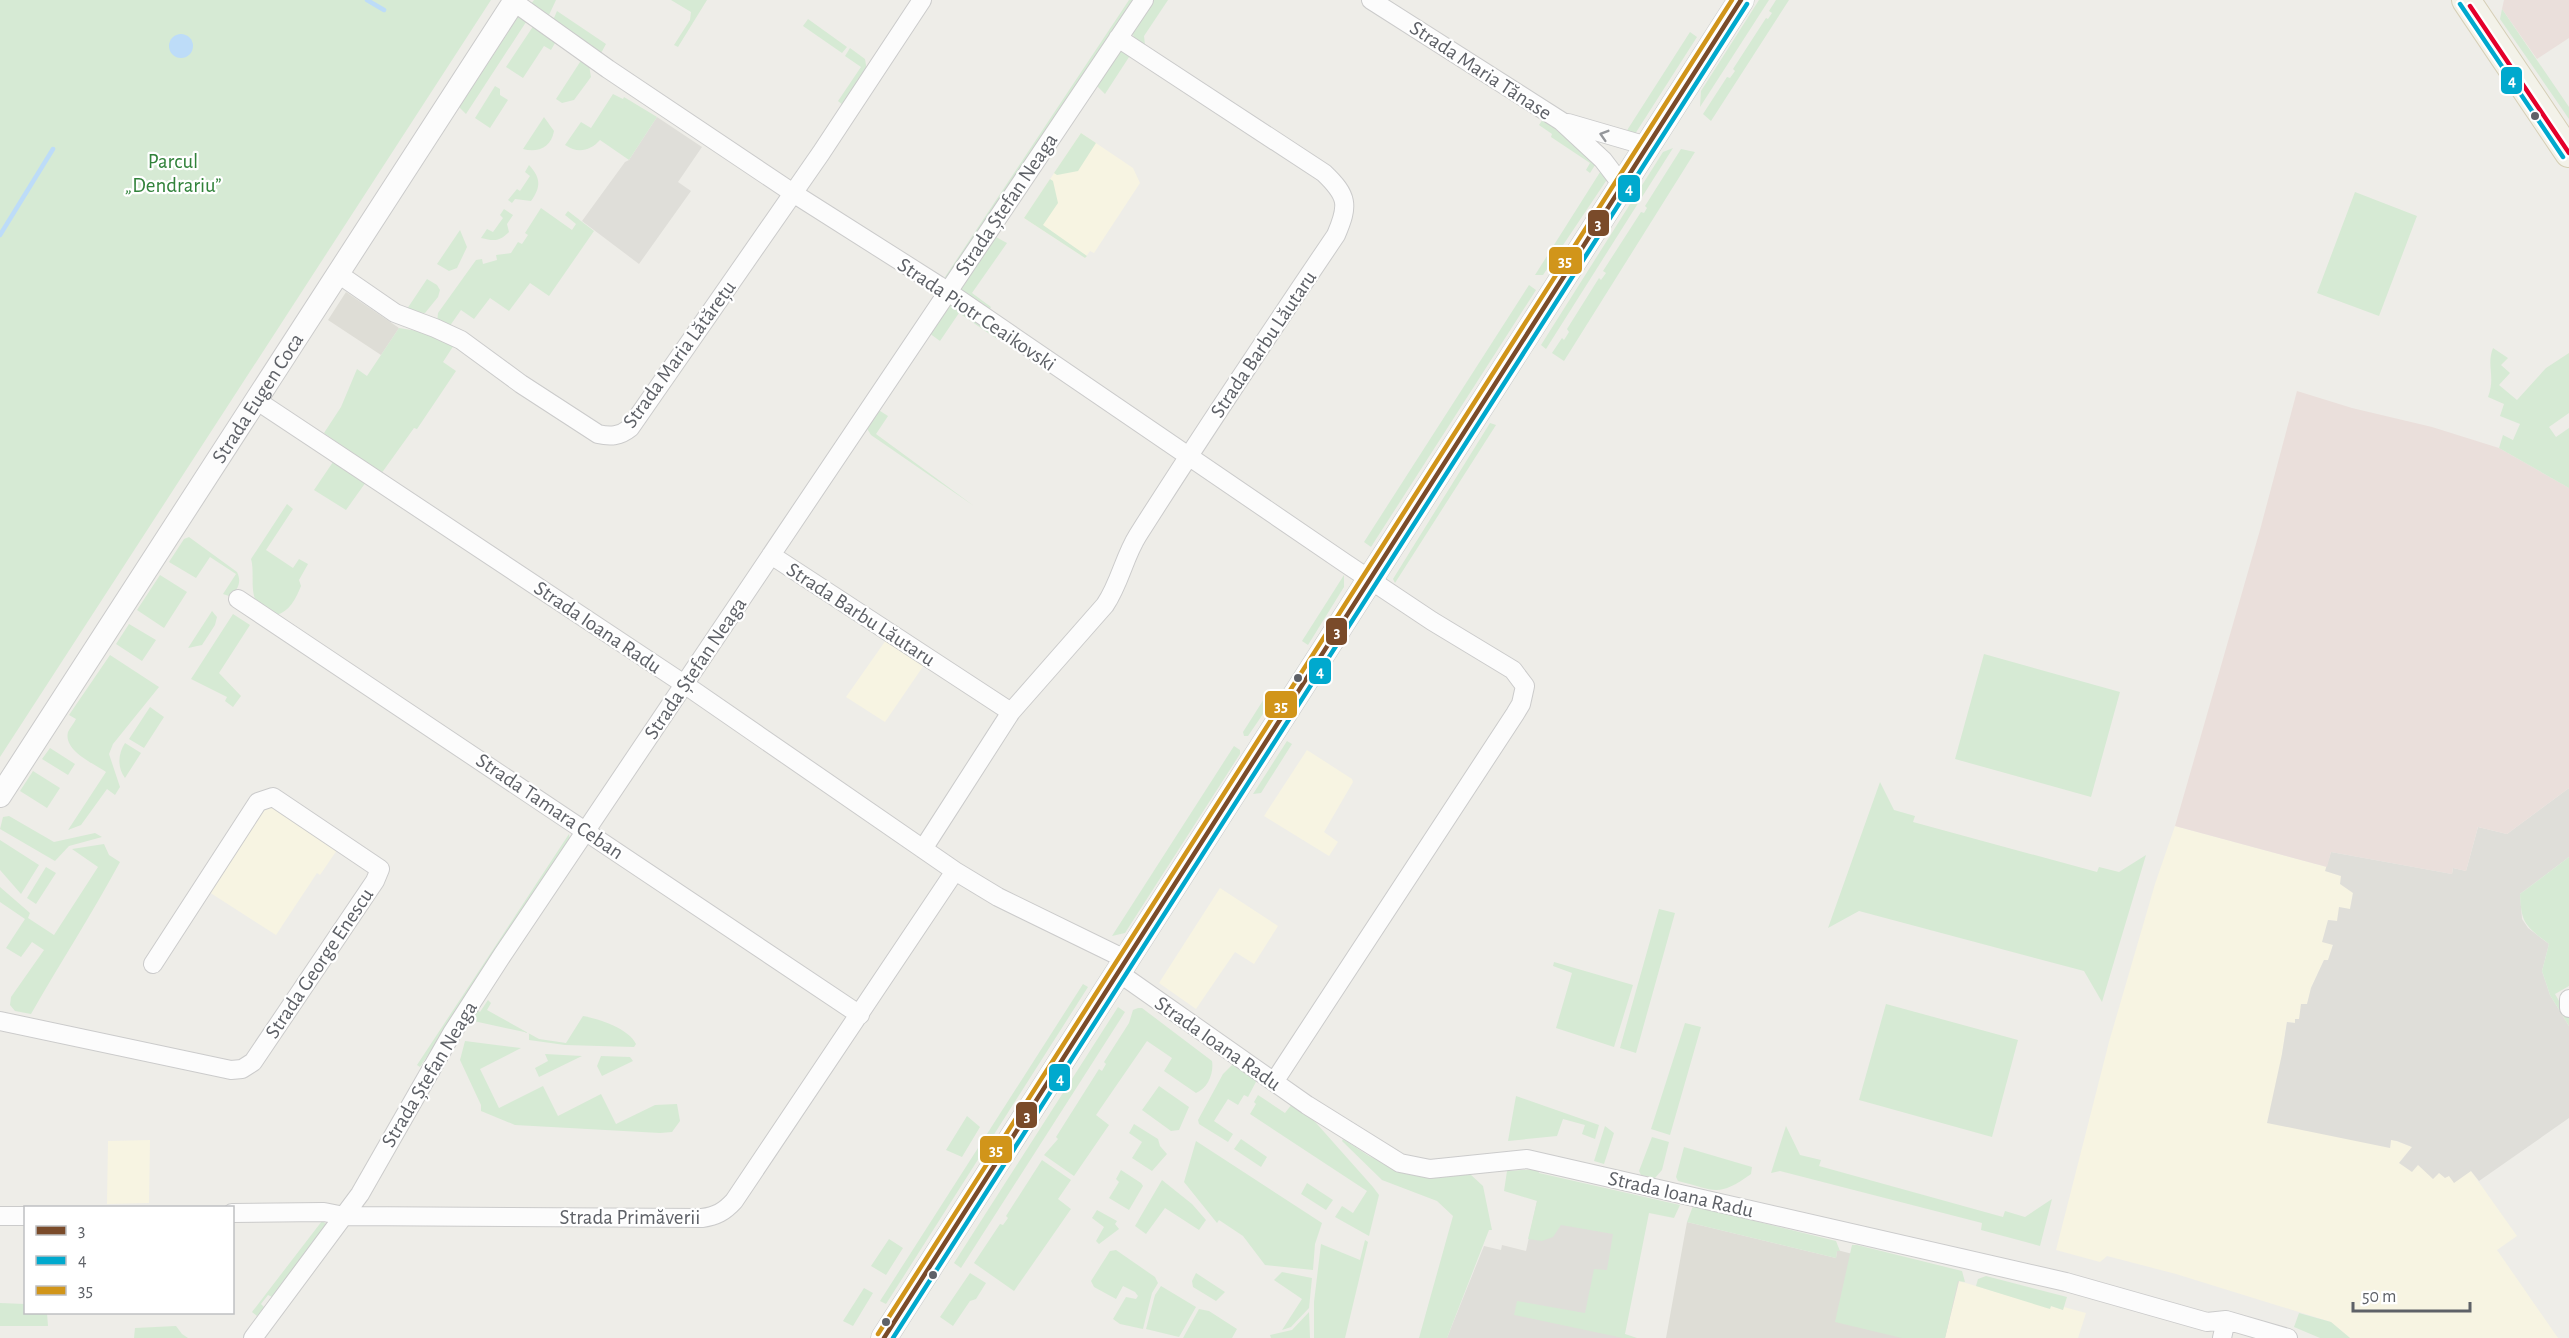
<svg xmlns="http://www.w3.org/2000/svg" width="2569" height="1338" font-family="'Alegreya Sans',sans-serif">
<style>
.commercial{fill:#f7f4e2}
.industrial{fill:#dfded9}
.education{fill:#deddd6}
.medical{fill:#eadfdb}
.green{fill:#d6ead4}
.water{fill:#bddcf8}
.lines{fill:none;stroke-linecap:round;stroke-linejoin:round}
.stream{stroke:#bddcf8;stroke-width:4.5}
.minor-casing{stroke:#cbcbcb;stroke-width:20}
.tertiary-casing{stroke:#cbcbcb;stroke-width:24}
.secondary-casing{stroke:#c9cac9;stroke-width:27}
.primary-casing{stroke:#d6cfb6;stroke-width:30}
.minor{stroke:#fcfcfc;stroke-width:18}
.tertiary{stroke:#fcfcfc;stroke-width:22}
.secondary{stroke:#fcfcfc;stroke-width:26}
.primary{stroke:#f3f2e9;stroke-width:28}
.bus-1-casing{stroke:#fff;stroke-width:9}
.bus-2-casing{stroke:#fff;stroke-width:9}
.bus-3-casing{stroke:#fff;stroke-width:9}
.bus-4-casing{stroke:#fff;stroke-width:9}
.bus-1{stroke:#7a4b2a;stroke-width:4.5}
.bus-2{stroke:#00a9ce;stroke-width:4.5}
.bus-3{stroke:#d1951a;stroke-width:4.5}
.bus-4{stroke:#e4002b;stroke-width:4.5}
.oneway{stroke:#95979b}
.bus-dot{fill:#5e6167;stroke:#fff;stroke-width:2}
.labels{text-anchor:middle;stroke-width:4.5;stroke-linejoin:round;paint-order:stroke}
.street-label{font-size:21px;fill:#5e6167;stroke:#fff}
.park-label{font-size:21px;fill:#31823a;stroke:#fff}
.line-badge{stroke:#fff;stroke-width:2}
.badge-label{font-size:16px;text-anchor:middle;font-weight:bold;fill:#fff}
</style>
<rect width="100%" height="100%" fill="#eeede8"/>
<path class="commercial" d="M1081,133L1133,168L1140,183L1094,253L1090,251L1085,258L1024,218Z
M886,640L924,665L885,722L846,697Z
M1307,750L1352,779L1353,782L1324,832L1338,842L1329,856L1264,816Z
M272,806L337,850L320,875L317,873L276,935L209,892L262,812Z
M2175,826L2327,867L2326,871L2341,876L2353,893L2350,909L2337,921L2329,920L2333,944L2328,961L2324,960L2311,988L2307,1005L2299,1019L2295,1023L2287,1022L2282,1054L2390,1148L2391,1139L2412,1147L2399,1163L2418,1164L2449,1176L2471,1171L2517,1236L2497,1250L2558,1338H2350L2331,1322L2176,1274L2107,1256L2100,1262L2056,1250L2109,1042L2155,884Z
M1220,888L1278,926L1254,964L1235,952L1196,1009L1159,983Z
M150,1140L149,1203L107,1204L108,1141Z
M1959,1281L2050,1308L2051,1306L2063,1310L2064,1307L2086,1313L2078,1338H1945Z"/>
<path class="industrial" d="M657,117L702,147L678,182L691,191L639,264L582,221L625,162L629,160Z
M2569,788V857L2520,894L2522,919L2528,928L2549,944L2542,971L2550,995L2569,1026V1118L2479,1181L2471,1171L2454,1183L2449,1176L2445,1178L2439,1173L2433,1179L2418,1165L2412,1172L2399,1163L2412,1147L2397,1141L2391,1140L2390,1148L2267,1123L2282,1054L2287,1022L2295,1023V1019H2299L2301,1004H2307L2311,988L2324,960H2328L2333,945L2322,942L2328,920L2337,921L2339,907L2350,909L2353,893L2340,884L2341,876L2325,871L2331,852L2452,874L2453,868L2466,871L2478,827L2507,834Z
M1537,1201L1645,1229L1623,1338H1447L1484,1246L1501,1250L1502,1245L1526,1251Z"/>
<path class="education" d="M346,292L399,328L381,355L328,320Z
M1687,1222L1836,1258L1837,1250L1959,1281L1945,1338H1666Z"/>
<path class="medical" d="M2504,0H2569V38L2537,59L2502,9Z
M2297,391L2352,408L2432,427L2499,448L2569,488V788L2507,834L2478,827L2466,871L2453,868L2452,874L2331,852L2327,867L2175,826L2260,530Z"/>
<path class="green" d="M0,0H491L0,757Z
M534,0H556L549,15L554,18L557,11L606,44L600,55L531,4Z
M671,0H707L678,47L674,45L690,20L691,12Z
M1129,0H1134L947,279L945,277Z
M1152,0H1168L1144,36L1145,45L1134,39L1132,29Z
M1759,0H1769L1700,107L1701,91Z
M1776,0H1789L1711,121L1703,114L1727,77L1730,78L1735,71L1733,69L1766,18L1768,19L1772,13L1769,11Z
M2502,9L2569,107V119L2500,19Z
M520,14L528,19L466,114L459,107Z
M808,19L847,47L842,53L803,26Z
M534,25L554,38L555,43L551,50L544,46L523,78L506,67Z
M1690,32L1697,37L1635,134L1624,135Z
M850,48L865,59L867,71L844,106L838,101L861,67L845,56Z
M1119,50L1131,54L1105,94L1096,85Z
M582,59L589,65L591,77L574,100L562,103L556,99Z
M495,86L500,89V95L508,100L490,128L475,118Z
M613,94L623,99L624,97L657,117L629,160L600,140C590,151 578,154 565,145L581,122L591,128Z
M544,117L554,131C551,148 537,153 523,149Z
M1543,119L1585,148L1597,162L1590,173L1586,170L1590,163L1551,137L1552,134L1539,125Z
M1081,133L1096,143L1078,171L1057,175L1054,173Z
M1673,148L1546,349L1541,345L1663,152Z
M1681,149L1695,152L1564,361L1552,353L1562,338L1564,340L1569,332L1567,329L1599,278L1601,280L1606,273L1603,271L1641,212L1644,213L1647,208L1645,206Z
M529,165C541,178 541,187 531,201L515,199L512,203L508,200L517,189L520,191L530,176L525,172Z
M1602,169L1608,178L1543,275H1535Z
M1050,179L1053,181L1058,203L1043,225L1087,256L1085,258L1024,218Z
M2355,192L2417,216L2379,316L2317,293Z
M541,208L572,230L576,224L565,215L568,211L594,231L549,296L530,283L509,311L490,298L474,319L461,310L447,330L437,323L438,313L476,260L482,259L483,264L497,260L496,255L511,253L518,242L522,244L528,235L525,233Z
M504,209L513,215L507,224L509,232C499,242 494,241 481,238L487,229L493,232L503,218L500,215Z
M460,230L467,247L457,268L449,271L437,264Z
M994,236L1007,243L972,293L991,307L989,311L961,291L960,285Z
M427,279L437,285L440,290L438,297L425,313L405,312Z
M1529,285L1536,290L1371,547L1364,542Z
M951,304L999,336L997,339L959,313L940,341L929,333L948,306Z
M399,328L436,334L454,345L443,362L456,371L417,429L414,428L381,474L324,433L341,407L357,369L367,376Z
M2493,348L2508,358L2501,365L2510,373L2499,385L2517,400L2546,368L2569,353V413L2549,427L2556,437L2569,428V488L2499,448L2503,435L2513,440L2520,424L2500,416L2504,404L2488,397C2496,376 2486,366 2493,348Z
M877,409L888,416L876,434L974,506L871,435L866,427Z
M1490,423L1496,425L1395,583L1393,579Z
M333,462L366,482L346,510L314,490Z
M287,504L293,509L266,550L293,568L299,559L308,564L299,580L301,586C296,599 289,612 276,615C271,612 262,609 258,604C249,593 255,572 251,559Z
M189,537L237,572C242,582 238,591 229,596L223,594L236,574L210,557L196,578L169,562L184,539Z
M160,575L187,592L164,628L137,610Z
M1344,575V587L1308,645L1302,641Z
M212,611L217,617L215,625L202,645L188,648Z
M233,614L250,625L219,673L241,696L233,707L225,701L227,697L191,679Z
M129,624L156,640L142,661L116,644Z
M1984,654L2120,692L2091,797L1955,759Z
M110,655L159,687L113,744L109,754L120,787L115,795L107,789L81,825L68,830L106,772C95,764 63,751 68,732C70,728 74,723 76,719L69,715Z
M1269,691L1276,695L1248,736H1244L1243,732Z
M150,707L164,717L144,748L129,739Z
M1287,741L1292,744L1261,793L1253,794Z
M125,743L141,753L125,778C117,767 118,754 125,743Z
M1234,746L1240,750V754L1125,933L1112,936Z
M50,748L75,764L68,775L42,759Z
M33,771L60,788L47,808L20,791Z
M1880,782L1894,810L1915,816L1913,822L2097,872L2099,867L2119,872L2146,855L2102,1002L2084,971L1859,911L1828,928Z
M9,816L54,842L95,833L102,837L69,846L55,861L0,829L3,817Z
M569,834L570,841L420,1067L417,1065Z
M0,840L39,865L21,894L0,870Z
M104,844L109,855L120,862C92,914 60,963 31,1014L15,1011L10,1005L11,997L44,950L32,942L21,957L6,948L25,919L0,902V887L30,913L28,918L54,935L98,867L72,849Z
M2569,857V986L2555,994L2569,1018V1026L2550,995L2542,971L2549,944C2526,926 2521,924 2520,894Z
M46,867L56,873L36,904L27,898Z
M1659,909L1675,913L1636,1053L1620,1048Z
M1554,962L1633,985L1614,1047L1556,1028L1572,973L1553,966Z
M1083,984L1088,987L886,1304L880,1301Z
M488,1000L491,1003L487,1010L539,1039L566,1043L583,1016C600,1019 629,1029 636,1044L634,1047L565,1045L529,1040V1033L469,1020L476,1009L480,1012Z
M1886,1004L2018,1040L1992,1137L1859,1100Z
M1118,1007L1125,1012L961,1268L954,1263Z
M1138,1008H1142L1212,1061C1214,1073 1208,1088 1196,1093L1164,1071L1172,1058L1147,1041L1096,1115L1109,1125L1074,1176L1044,1155L1058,1139L1056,1137L1099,1069L1102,1071L1106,1064L1104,1062L1129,1023L1133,1010Z
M1685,1023L1701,1027L1670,1135L1651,1129Z
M465,1041L521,1048L480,1069L499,1108L543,1086L558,1116L601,1094L616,1124L655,1105L677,1104L680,1121L672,1132L660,1133L515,1125L481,1111V1105L460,1060Z
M545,1054L582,1056L539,1077L535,1068L548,1061Z
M601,1056L630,1057L633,1061L602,1076L597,1066Z
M1232,1065H1236L1257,1080L1248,1097L1244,1095L1238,1105L1228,1099L1214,1121L1233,1134L1228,1142L1199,1124L1198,1120L1223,1074Z
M1159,1086L1189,1107L1179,1130L1171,1131L1142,1110Z
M1258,1095L1285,1113L1292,1104L1309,1115L1373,1187L1379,1195L1369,1236L1335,1217L1342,1206L1353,1213L1367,1191L1250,1114L1256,1104L1254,1102Z
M1516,1096L1599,1125L1595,1139L1582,1134L1585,1125L1563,1119L1557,1136L1508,1141Z
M967,1116L980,1127L962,1157L946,1150Z
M1134,1124L1158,1139L1160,1146L1167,1154L1152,1171L1132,1158L1142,1142L1129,1133Z
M1605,1126L1614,1133L1604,1164L1594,1161Z
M1786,1126L1800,1155L1821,1160L1819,1166L2003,1217L2005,1211L2025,1217L2052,1199L2040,1246L1981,1230L1982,1223L1780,1171L1771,1173Z
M1652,1137L1669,1142L1662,1170L1655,1178L1641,1175L1639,1171Z
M1241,1139L1267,1157L1261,1167L1234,1149Z
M1343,1139L1369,1156L1412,1175L1470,1174L1483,1186L1492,1230H1489L1447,1338H1419L1453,1216L1437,1201L1382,1180L1342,1141Z
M1196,1141L1322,1223L1315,1244L1313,1270L1265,1265L1243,1236L1219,1220L1217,1223L1184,1182Z
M1684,1147L1752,1167L1751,1174C1718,1198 1715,1190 1678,1181L1676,1177Z
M1042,1160L1071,1180L1058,1199L1071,1209L1014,1291L974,1263L1000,1224L1003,1225L1008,1218L1006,1216Z
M1538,1169L1539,1173L1680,1205L1674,1218L1649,1213L1625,1334L1637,1338H1623L1514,1315L1517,1301L1585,1313L1594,1269L1607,1270L1613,1234L1561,1225L1553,1237L1542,1241L1528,1239L1537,1201L1504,1191L1507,1171Z
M1121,1170L1141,1183L1143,1186L1129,1210L1109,1198L1119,1182L1116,1179Z
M1162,1180L1192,1204L1206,1220L1199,1230L1165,1208L1146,1234L1135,1226Z
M1307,1183L1333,1200L1326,1210L1301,1194Z
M1693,1206L1836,1241L1840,1251H1837L1836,1258L1687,1222Z
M1097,1210L1117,1221L1115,1224L1119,1229L1099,1244L1096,1241L1104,1227L1092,1218Z
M322,1221L328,1225L272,1297L268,1295L261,1304L264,1307L257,1316L252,1312Z
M889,1239L903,1248L886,1275L871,1266Z
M1365,1240L1368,1242L1345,1338H1314V1302L1321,1244L1360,1260Z
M1852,1245H1857L1962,1271L1965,1282L1958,1281L1945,1338H1902L1835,1322Z
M1116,1250L1155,1277L1158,1283L1152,1293L1143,1329L1120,1324L1113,1319L1126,1297L1136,1299L1138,1296L1135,1292L1123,1286L1116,1299L1094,1287L1091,1281L1110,1251Z
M1282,1272L1312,1278L1309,1308L1291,1327L1282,1330L1302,1299L1274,1280Z
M970,1273L986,1283L976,1299L970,1301L953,1326L940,1317Z
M1196,1273L1225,1292L1216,1301L1193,1287L1192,1281Z
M1986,1276L2067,1297L2063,1310L2051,1306L2050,1309L1976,1286L1978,1279Z
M1161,1286L1196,1307L1179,1337L1146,1329L1155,1295Z
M864,1288L873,1293L853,1326L843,1321Z
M0,1303L25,1304L26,1312L47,1313L48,1326H0Z
M1199,1309L1209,1311L1237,1329L1232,1338H1183Z
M1309,1312L1310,1338H1271L1270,1335L1292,1330Z
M2299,1313L2331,1322L2350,1338H2320L2294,1327Z
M176,1326L182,1334L188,1338H134L135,1328Z"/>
<path class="water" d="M169 46a12 12 0 1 1 24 0a12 12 0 1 1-24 0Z"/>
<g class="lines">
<path class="stream" d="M367,0L384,10
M0,235L53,149"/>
<g class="minor-casing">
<path id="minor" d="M1371,0L1561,121L1603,160L1622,185
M514,2L608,69L793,193L938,285L1345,563L1432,621L1513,670L1525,686L1521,704L1515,714L1274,1082
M1568,123L1647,146
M337,273L395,313L435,328L461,340L521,384L598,434C611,437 620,436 630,428L821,153L922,0
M256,400L684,684L955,871L998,897L1127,960
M771,555L1011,712
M238,599L860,1015
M923,849L1011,712L1105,605C1120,583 1124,557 1138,535C1202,434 1269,334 1336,235C1349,205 1348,196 1324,173L1118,38
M1119,973L1307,1105L1400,1163L1430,1169L1527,1159L2066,1282L2207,1322L2226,1320L2288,1338
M2569,999V1008
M0,1021L231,1070L242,1069L253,1062L375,881L380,869L273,797L258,802L153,964
M232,1213L324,1212L344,1216L702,1218C716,1216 724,1212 734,1201L955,871
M0,1216H26
M253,1338L360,1194L452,1033L503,954L1144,0
M2222,1338L2226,1320"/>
</g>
<g class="tertiary-casing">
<g id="tertiary">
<path id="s1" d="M0,796L515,0"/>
</g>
</g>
<g class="secondary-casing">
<path id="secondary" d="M884,1338L1741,0"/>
</g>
<g class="primary-casing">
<path id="primary" d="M2466,0L2569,153"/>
</g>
<use href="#minor" class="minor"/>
<use href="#tertiary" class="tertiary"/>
<use href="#secondary" class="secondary"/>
<use href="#primary" class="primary"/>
<g class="bus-1-casing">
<path id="bus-1" d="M884,1338L1741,0"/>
</g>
<g class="bus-2-casing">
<path id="bus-2" d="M2460,4L2563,157
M893,1338L1747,4"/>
</g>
<g class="bus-3-casing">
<path id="bus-3" d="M878,1334L1732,0"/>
</g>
<g class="bus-4-casing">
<path id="bus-4" d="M2470,6L2569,153"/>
</g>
<use href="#bus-1" class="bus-1"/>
<use href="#bus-2" class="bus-2"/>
<use href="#bus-3" class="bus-3"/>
<use href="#bus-4" class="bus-4"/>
</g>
<defs><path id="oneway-chevron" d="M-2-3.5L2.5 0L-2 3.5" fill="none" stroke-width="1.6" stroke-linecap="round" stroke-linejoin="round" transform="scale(1.5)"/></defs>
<use class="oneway" href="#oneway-chevron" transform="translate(1604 135) rotate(-163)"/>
<g class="bus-dot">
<circle cx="2535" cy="116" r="5"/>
<circle cx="1298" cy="678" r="5"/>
<circle cx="933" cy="1275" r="5"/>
<circle cx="886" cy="1322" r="5"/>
</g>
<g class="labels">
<g class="street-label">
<text transform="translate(1481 70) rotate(33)" y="7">Strada Maria Tănase</text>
<text transform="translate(1006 204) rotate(-56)" y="7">Strada Ștefan Neaga</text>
<text transform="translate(977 314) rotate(34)" y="7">Strada Piotr Ceaikovski</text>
<text transform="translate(1263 344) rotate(-56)" y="7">Strada Barbu Lăutaru</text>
<text transform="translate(679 354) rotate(-54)" y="7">Strada Maria Lătărețu</text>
<text dy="7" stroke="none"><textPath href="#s1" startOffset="474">Strada Eugen Coca</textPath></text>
<text transform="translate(861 614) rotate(33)" y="7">Strada Barbu Lăutaru</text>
<text transform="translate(598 627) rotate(34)" y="7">Strada Ioana Radu</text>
<text transform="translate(695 668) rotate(-56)" y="7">Strada Ștefan Neaga</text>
<text transform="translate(550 806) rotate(34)" y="7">Strada Tamara Ceban</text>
<text transform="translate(319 963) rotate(-56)" y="7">Strada George Enescu</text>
<text transform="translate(1218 1043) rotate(35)" y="7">Strada Ioana Radu</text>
<text transform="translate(429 1074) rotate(-59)" y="7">Strada Ștefan Neaga</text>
<text transform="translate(1681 1194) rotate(13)" y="7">Strada Ioana Radu</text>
<text x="630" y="1224">Strada Primăverii</text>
</g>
<g class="park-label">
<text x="173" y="168">Parcul<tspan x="173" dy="24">„Dendrariu”</tspan></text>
</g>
</g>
<g class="line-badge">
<rect x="2500" y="66" width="23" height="29" rx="6" fill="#00a9ce"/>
<rect x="1617" y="174" width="24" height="29" rx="6" fill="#00a9ce"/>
<rect x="1587" y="209" width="23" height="28" rx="6" fill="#7a4b2a"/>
<rect x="1548" y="246" width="35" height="29" rx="6" fill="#d1951a"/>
<rect x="1325" y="617" width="23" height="29" rx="6" fill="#7a4b2a"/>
<rect x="1308" y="657" width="24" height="28" rx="6" fill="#00a9ce"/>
<rect x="1264" y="690" width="34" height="29" rx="6" fill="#d1951a"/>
<rect x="1048" y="1063" width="23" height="29" rx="6" fill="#00a9ce"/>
<rect x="1015" y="1101" width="23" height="28" rx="6" fill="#7a4b2a"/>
<rect x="979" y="1135" width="34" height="29" rx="6" fill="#d1951a"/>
</g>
<g class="badge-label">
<text x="2512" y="86">4</text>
<text x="1629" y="194">4</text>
<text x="1598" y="229">3</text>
<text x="1565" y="266">35</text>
<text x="1337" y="637">3</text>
<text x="1320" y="677">4</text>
<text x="1281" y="711">35</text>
<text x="1060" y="1084">4</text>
<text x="1027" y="1121">3</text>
<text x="996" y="1155">35</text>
</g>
<rect x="24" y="1206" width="210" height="108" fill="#ffffff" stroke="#bfc0c2" stroke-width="1.5"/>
<rect x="36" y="1226" width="30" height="9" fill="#7a4b2a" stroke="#bfc0c2" stroke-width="1.5"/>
<text x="78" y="1236" font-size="18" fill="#5e6167">3</text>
<rect x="36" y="1256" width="30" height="9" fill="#00a9ce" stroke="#bfc0c2" stroke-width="1.5"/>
<text x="78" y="1266" font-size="18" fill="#5e6167">4</text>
<rect x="36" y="1286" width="30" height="9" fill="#d1951a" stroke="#bfc0c2" stroke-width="1.5"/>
<text x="78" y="1296" font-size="18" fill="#5e6167">35</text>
<path d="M2353 1302v9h117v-9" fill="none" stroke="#5e6167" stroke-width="3"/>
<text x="2362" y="1302" font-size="18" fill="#5e6167" stroke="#ffffff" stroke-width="4.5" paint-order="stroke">50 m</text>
</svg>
